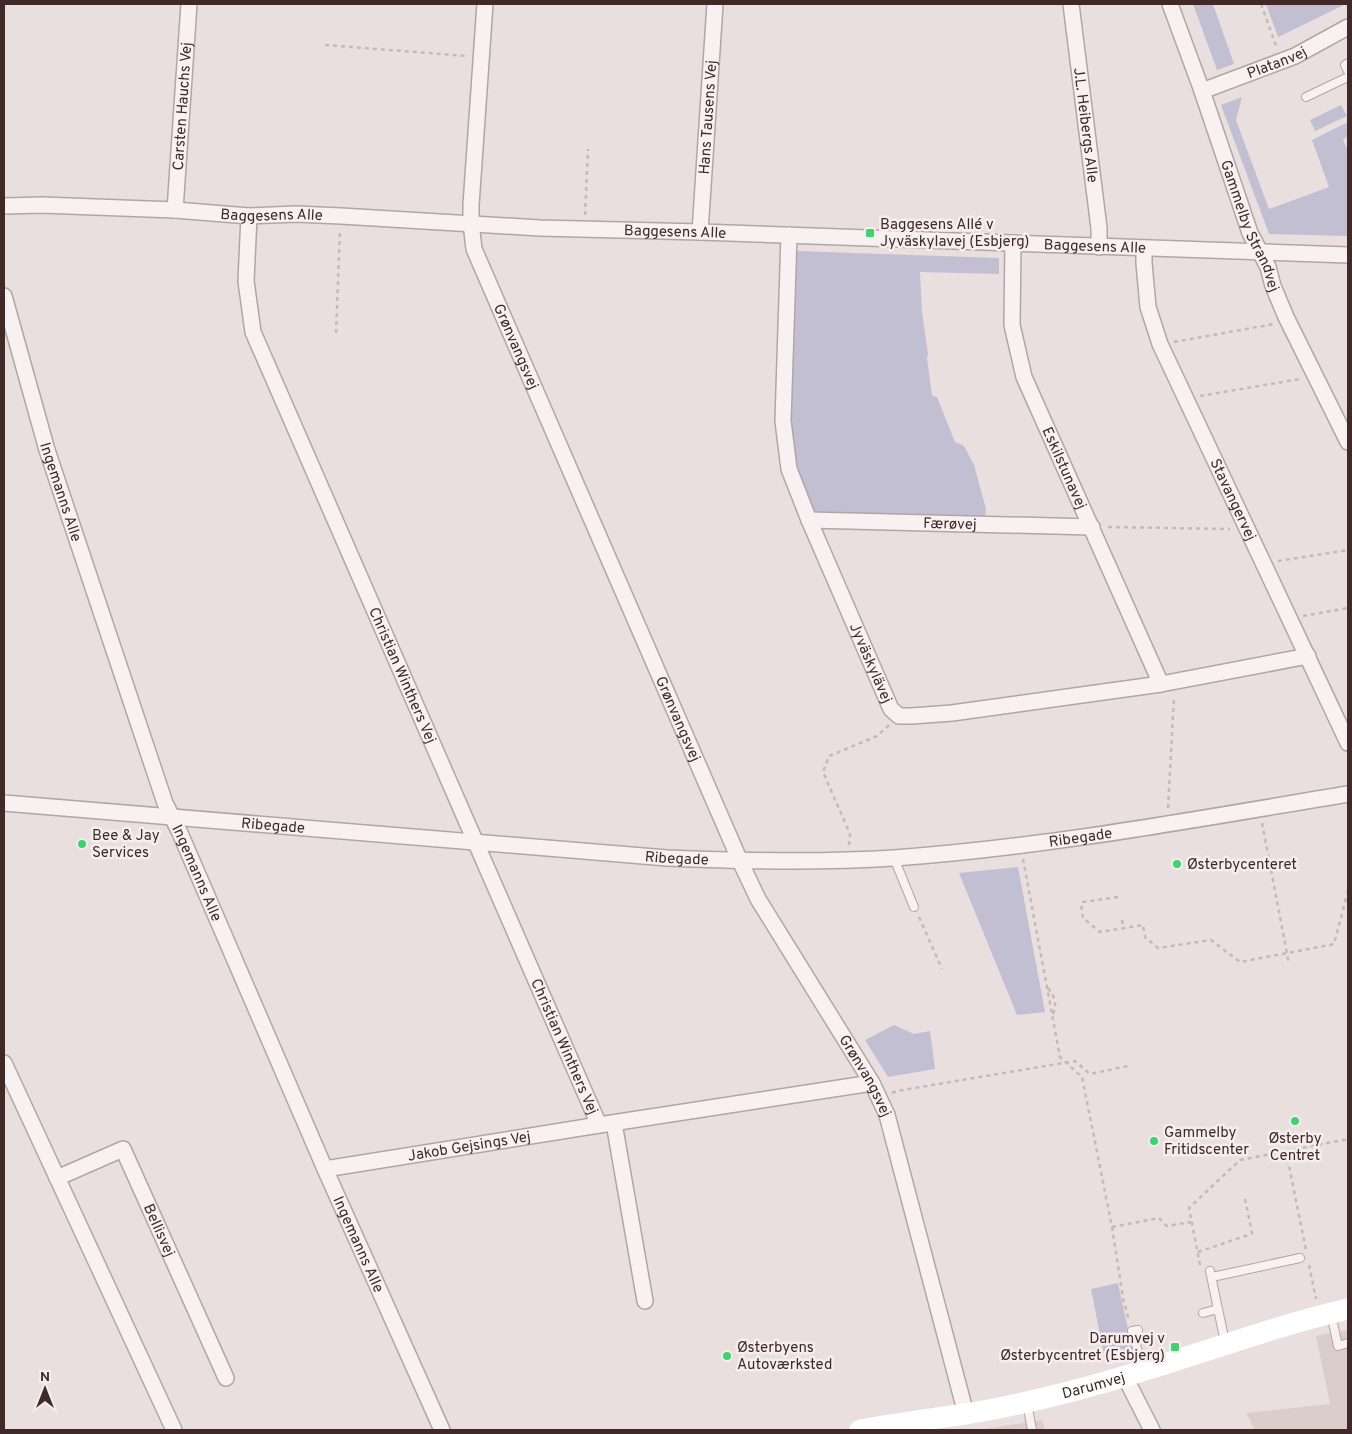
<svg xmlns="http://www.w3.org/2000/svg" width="1352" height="1434" font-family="Overpass,sans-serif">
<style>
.built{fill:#dbcdcc}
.green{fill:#c3bfd3}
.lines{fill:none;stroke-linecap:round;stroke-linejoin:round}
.lane-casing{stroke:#b3a5a4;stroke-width:10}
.street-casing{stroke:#b3a5a4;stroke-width:18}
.path{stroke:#c4bab8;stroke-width:2.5;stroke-dasharray:4 4;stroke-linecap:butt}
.lane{stroke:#f7f2f1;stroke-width:8}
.street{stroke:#f7f2f1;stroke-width:15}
.secondary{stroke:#fff;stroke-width:21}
.poi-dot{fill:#3dd46b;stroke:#f6eeee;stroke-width:2}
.labels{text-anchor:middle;stroke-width:5;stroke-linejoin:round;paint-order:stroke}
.street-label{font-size:15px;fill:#402927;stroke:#f6eeee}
.poi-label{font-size:15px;fill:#402927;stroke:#f6eeee;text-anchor:start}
</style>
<rect width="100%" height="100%" fill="#e9dfdf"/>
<path class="built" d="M1348,1330V1430H1255L1246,1413L1330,1404L1316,1336Z
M1042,1420L1045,1430H979Z"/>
<path class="green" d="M1193,4H1213L1234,64L1217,70Z
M1266,4H1346L1278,37Z
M1242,97L1236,120L1269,209L1329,187L1312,140L1348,122V136L1343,140L1348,150V236L1269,234L1221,105Z
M1341,105L1347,116L1315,131L1310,120Z
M796,251L999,258V274L920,272L922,312L928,354L927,358L932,396L937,397L955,442L964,446L974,465L986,509L985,516L984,517L813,513L803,488L795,458L790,428Z
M1018,867L1045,1012L1017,1015L959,873Z
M894,1025L914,1034L930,1031L935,1069L888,1077L865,1040Z
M1118,1283L1133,1352L1105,1360L1091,1289Z"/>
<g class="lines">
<g class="lane-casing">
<path id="lane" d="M1348,63L1345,65L1348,71
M1306,97L1348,77
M894,858L914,907
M1210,1271L1225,1342
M1212,1277L1300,1258
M1203,1313L1218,1309
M1331,1314L1338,1346L1348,1343
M1138,1330L1132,1331L1143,1369
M1027,1403L1032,1430"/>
</g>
<g class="street-casing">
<g id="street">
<path id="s1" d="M485,4L471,205V223L474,249L740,861L758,899L872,1083L887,1115L966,1414"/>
<path id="s2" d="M1071,4L1099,228V247"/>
<path id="s3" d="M1170,4L1202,91L1250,233L1268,267L1273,286L1286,317L1348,442"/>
<path id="s4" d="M1202,91L1295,56L1348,27"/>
<path id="s5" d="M4,206L42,205L175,210L249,216L296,214L341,216L540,228L700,232L1348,255"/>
<path id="s6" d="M175,210L189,4"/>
<path id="s7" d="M249,216L246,281L253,332L599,1125"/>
<path id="s8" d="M700,232L715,4"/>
<path id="s9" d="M789,235L783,421L789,469L809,520L891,709L899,716H912L952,713L1161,684L1308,656"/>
<path id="s10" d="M1013,243L1012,325L1024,377L1161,684"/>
<path id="s11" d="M1144,249V263L1148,307L1160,344L1348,743"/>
<path id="s12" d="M4,296L47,450L165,803L180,833L325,1169L442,1430"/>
<path id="s13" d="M809,520L1092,527"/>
<path id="s14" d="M4,803L667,858C742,861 818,863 894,858C1047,847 1197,819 1348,794"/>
<path d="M4,1063L174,1430"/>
<path d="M614,1123L645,1301"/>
<path id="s15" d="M325,1169L599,1125L872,1083"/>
<path id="s16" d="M57,1178L123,1149L226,1378"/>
<path d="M1125,1377L1152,1430"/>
</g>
</g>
<path class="path" d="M1261,4L1277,48
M325,45L467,56
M585,215L588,149
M336,333L340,230
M1174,342L1274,324
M1200,396L1300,379
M1108,527L1230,529
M1278,561L1348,550
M1303,616L1348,608
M1168,808L1174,697
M1262,823L1289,964
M849,845L850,834L823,772L829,756L877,736L889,725
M1023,859L1060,1057L1082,1077L1112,1227L1123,1298L1129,1320
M1118,897L1083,902L1081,904L1083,918L1100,932L1143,925L1145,937L1158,948L1211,940L1240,962L1334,944L1348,891
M919,917L942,969
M1122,920L1123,928
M1048,988C1055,997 1057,1003 1053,1014
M892,1093L897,1091L1075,1061L1090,1074L1128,1066
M1286,1151L1306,1250
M1112,1227L1159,1218L1167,1226L1191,1222
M1198,1252L1251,1234L1252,1233L1245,1199
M1200,1265L1189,1208L1240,1160L1348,1139
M1309,1265L1316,1299"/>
<use href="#lane" class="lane"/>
<use href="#street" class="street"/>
<path class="secondary" id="s17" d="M860,1430C895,1424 930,1419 965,1414C1004,1408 1042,1399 1080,1389C1170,1366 1257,1330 1348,1309"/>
</g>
<g class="poi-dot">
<rect x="865" y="228" width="10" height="10" rx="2.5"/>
<circle cx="82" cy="844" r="5"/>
<circle cx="1177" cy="864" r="5"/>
<circle cx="1295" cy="1121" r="5"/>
<circle cx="1154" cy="1141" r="5"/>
<rect x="1170" y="1342" width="10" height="10" rx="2.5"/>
<circle cx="727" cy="1356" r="5"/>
</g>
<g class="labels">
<g class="street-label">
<text dy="5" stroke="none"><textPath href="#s4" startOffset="80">Platanvej</textPath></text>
<text dy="5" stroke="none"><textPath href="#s6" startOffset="104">Carsten Hauchs Vej</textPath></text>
<text dy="5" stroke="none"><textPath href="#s8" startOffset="115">Hans Tausens Vej</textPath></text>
<text dy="5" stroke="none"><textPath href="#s2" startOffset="122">J.L. Heibergs Alle</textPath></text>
<text dy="5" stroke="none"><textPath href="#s5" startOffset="268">Baggesens Alle</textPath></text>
<text dy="5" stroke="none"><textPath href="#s3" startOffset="236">Gammelby Strandvej</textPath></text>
<text dy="5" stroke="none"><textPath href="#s5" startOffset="672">Baggesens Alle</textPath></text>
<text dy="5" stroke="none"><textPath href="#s5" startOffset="1092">Baggesens Alle</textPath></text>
<text dy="5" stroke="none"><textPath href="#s1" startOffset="352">Grønvangsvej</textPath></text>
<text dy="5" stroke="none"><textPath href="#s10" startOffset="235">Eskilstunavej</textPath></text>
<text dy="5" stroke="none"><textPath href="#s12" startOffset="204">Ingemanns Alle</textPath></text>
<text dy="5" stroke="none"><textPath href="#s11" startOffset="269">Stavangervej</textPath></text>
<text dy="5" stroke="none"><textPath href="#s13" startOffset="141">Færøvej</textPath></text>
<text dy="5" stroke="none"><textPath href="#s9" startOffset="445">Jyväskylävej</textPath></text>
<text dy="5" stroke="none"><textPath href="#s7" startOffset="491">Christian Winthers Vej</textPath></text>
<text dy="5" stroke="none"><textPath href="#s1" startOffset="758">Grønvangsvej</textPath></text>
<text dy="5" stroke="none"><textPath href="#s14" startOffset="270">Ribegade</textPath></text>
<text dy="5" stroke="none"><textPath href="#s14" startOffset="1080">Ribegade</textPath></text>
<text dy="5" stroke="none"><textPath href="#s14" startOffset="675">Ribegade</textPath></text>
<text dy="5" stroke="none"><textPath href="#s12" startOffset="609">Ingemanns Alle</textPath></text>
<text dy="5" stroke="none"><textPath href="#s7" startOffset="896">Christian Winthers Vej</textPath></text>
<text dy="5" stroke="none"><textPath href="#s1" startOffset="1162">Grønvangsvej</textPath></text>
<text dy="5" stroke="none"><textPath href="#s15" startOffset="146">Jakob Gejsings Vej</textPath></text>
<text dy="5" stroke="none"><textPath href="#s16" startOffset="161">Bellisvej</textPath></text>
<text dy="5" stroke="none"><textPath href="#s12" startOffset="1014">Ingemanns Alle</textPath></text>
<text dy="5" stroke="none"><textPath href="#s17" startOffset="238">Darumvej</textPath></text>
</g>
<g class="poi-label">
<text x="880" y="229">Baggesens Allé v<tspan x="880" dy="17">Jyväskylavej (Esbjerg)</tspan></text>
<text x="92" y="840">Bee &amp; Jay<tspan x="92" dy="17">Services</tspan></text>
<text x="1187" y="869">Østerbycenteret</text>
<text x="1164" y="1137">Gammelby<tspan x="1164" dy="17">Fritidscenter</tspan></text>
<text x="1295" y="1143" text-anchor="middle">Østerby<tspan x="1295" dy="17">Centret</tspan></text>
<text x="1165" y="1343" text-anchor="end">Darumvej v<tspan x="1165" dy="17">Østerbycentret (Esbjerg)</tspan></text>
<text x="737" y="1352">Østerbyens<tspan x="737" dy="17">Autoværksted</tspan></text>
</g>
</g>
<rect width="1352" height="1434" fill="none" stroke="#402927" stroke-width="10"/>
<g transform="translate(45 1389)" stroke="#f6eeee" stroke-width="4" paint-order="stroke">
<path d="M0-4L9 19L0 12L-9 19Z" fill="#402927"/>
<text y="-8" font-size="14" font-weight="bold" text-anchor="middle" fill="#402927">N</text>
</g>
</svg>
